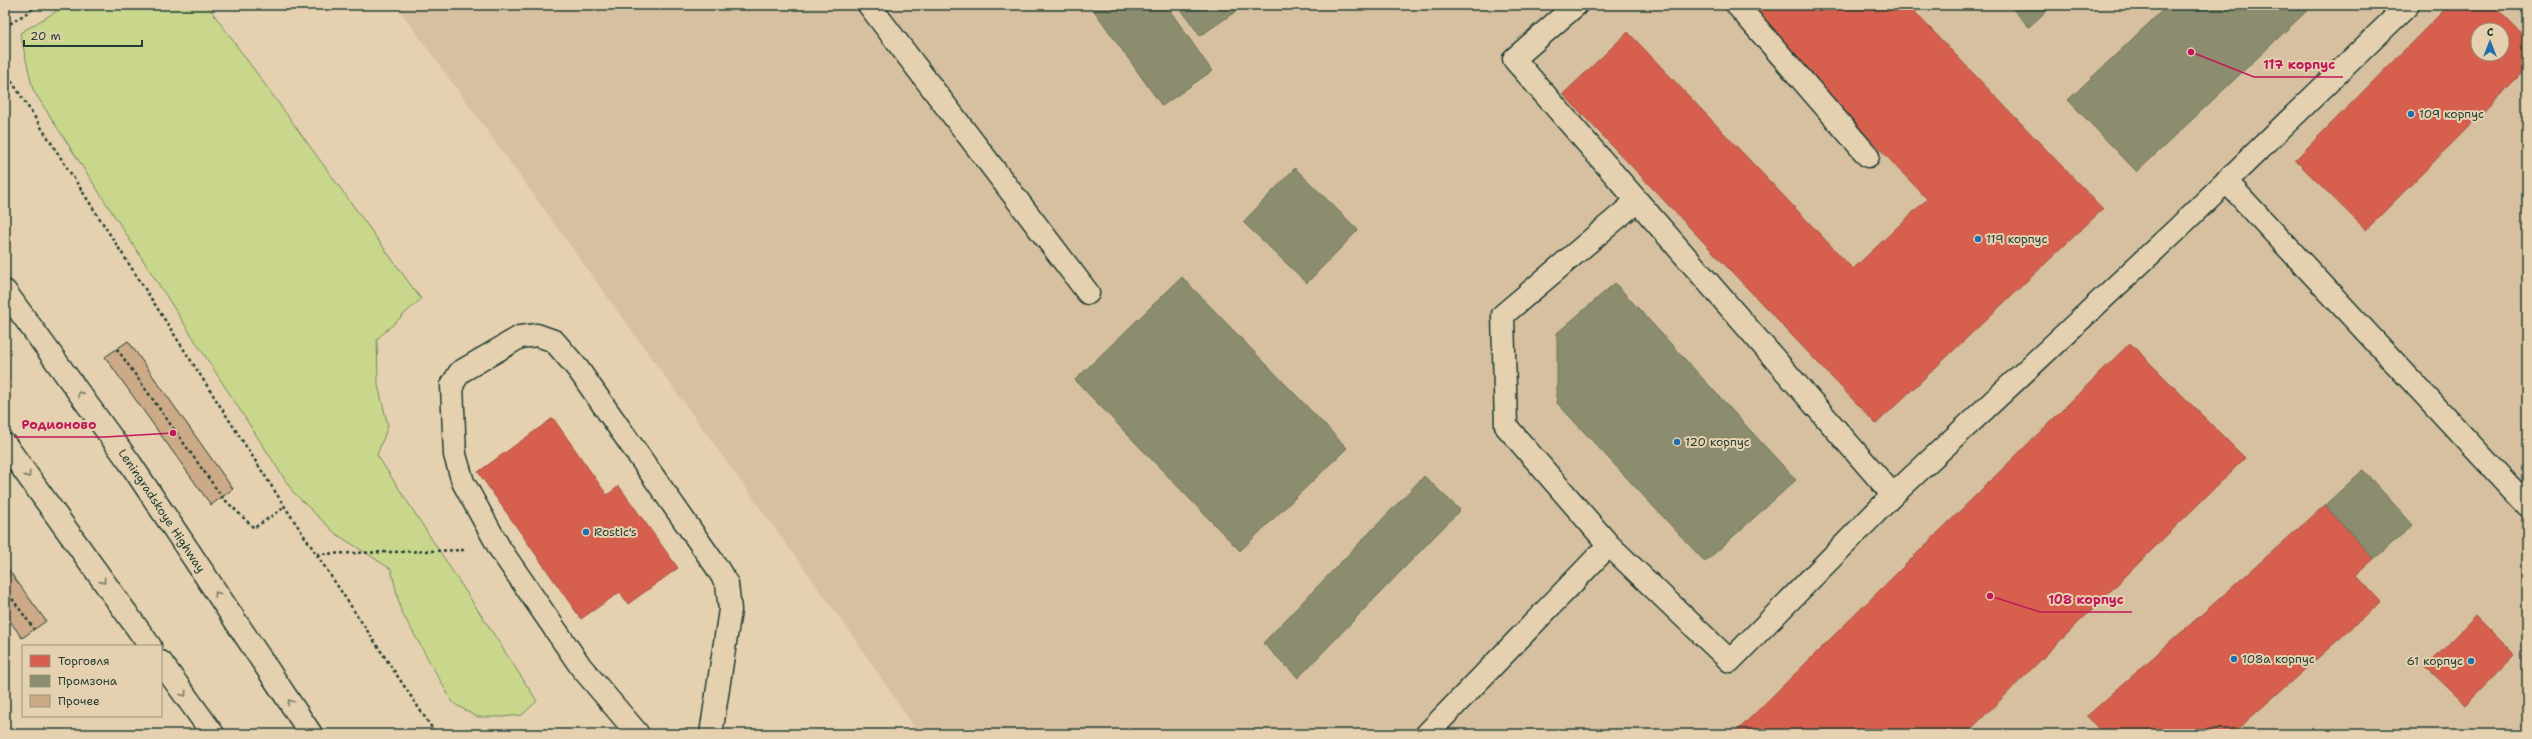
<svg xmlns="http://www.w3.org/2000/svg" width="2532" height="739" font-family="'Shantell Sans',sans-serif">
<style>
.built{fill:#d6c09f;fill-rule:evenodd}
.green{fill:#c8d78b;stroke:#748a60}
.shops{fill:#d6604d;stroke:#9f5646;fill-rule:evenodd}
.industry{fill:#8c8c6e;stroke:#6b745d}
.building{fill:#cdaa87;stroke:#1f3d34}
.lines{fill:none;stroke-linecap:round;stroke-linejoin:round}
.service-casing{stroke:#1f3d34;stroke-width:25}
.trunk-casing{stroke:#1f3d34;stroke-width:25}
.path{stroke:#1f3d34;stroke-width:2.5;stroke-dasharray:3 3;stroke-linecap:butt}
.service{stroke:#e5d0af;stroke-width:22}
.trunk{stroke:#e5d0af;stroke-width:22}
.oneway{stroke:#787f6b}
.poi-dot{fill:#1f6fb2;stroke:#e5d0af;stroke-width:1.5}
.labels{text-anchor:middle;stroke-width:4;stroke-linejoin:round;paint-order:stroke}
.poi-label{font-size:12px;fill:#1f3d34;stroke:#e5d0af;text-anchor:start}
.street-label{font-size:12px;fill:#1f3d34;stroke:#e5d0af}
.leader{fill:none;stroke:#c2185b;stroke-width:1.5}
.callout-dot{fill:#c2185b;stroke:#e5d0af;stroke-width:1.5}
.callout-label{font-size:13px;text-anchor:middle;font-weight:bold;fill:#c2185b;stroke:#e5d0af;stroke-width:4;stroke-linejoin:round;paint-order:stroke}
</style>
<rect width="100%" height="100%" fill="#e5d0af"/>
<filter id="ink" filterUnits="userSpaceOnUse"><feTurbulence type="fractalNoise" baseFrequency=".025" numOctaves="2"/><feDisplacementMap in="SourceGraphic" scale="8" xChannelSelector="R" yChannelSelector="G"/><feConvolveMatrix kernelMatrix="1 2 1 2 8 2 1 2 1" color-interpolation-filters="sRGB"/></filter>
<g filter="url(#ink)">
<path class="built" d="M396,5H2527V734H919L850,632ZM2478,30H2502V54H2478Z"/>
<path class="green" d="M67,5H207L421,299L377,339L378,385L388,426L377,455L537,701L522,715L501,717H477L453,703L401,611L391,569L336,534L293,492L33,90L20,33Z"/>
<path class="shops" d="M1744,5H1908L2103,209L1876,424L1563,94L1628,32L1853,269L1927,199Z
M2449,5H2493L2527,39V68L2366,230L2295,160ZM2478,30H2502V54H2478Z
M2130,343L2245,458L1966,734H1734Z
M553,418L607,495L619,486L678,568L628,604L620,592L581,619L478,472Z
M2325,505L2374,559L2356,575L2381,602L2232,734H2103L2087,716Z
M2476,616L2515,655L2466,705L2426,667Z"/>
<path class="industry" d="M1090,5H1166L1212,71L1162,106Z
M1178,5H1245L1200,36Z
M2009,5H2053L2029,27Z
M2168,5H2313L2137,172L2068,100Z
M1295,168L1358,230L1307,283L1243,222Z
M1182,277L1347,448L1240,551L1075,380Z
M1615,283L1796,480L1705,562L1557,403V333Z
M2363,470L2413,525L2374,559L2325,505Z
M1424,476L1460,510L1298,678L1263,643Z"/>
<path class="building" d="M128,341L233,489L211,505L105,357Z
M5,565L46,621L22,638L5,614Z"/>
<g class="lines">
<g class="service-casing">
<path id="service" d="M869,5L1088,293
M1576,5L1514,59L1893,495
M1737,5L1868,156
M2226,181L2527,505
M1609,545L1730,661L1893,495L2176,230L2408,5
M638,734L581,667L500,549L463,482L455,455L452,385L460,372L520,337L537,335L554,341L578,369L716,566L727,584L730,610L711,734
M1427,734L1609,545L1506,426L1503,315L1637,201"/>
</g>
<g class="trunk-casing">
<g id="trunk">
<path id="s1" d="M5,291L130,463L311,734"/>
<path d="M5,444L150,646"/>
<path d="M161,662L213,734"/>
</g>
</g>
<path class="path" d="M5,27L39,5
M5,71L285,507L436,734
M117,349L222,497L254,528L285,507
M317,554L464,550
M5,589L34,629"/>
<use href="#service" class="service"/>
<use href="#trunk" class="trunk"/>
</g>
<defs><path id="oneway-chevron" d="M-2-3.5L2.5 0L-2 3.5" fill="none" stroke-width="1.6" stroke-linecap="round" stroke-linejoin="round"/></defs>
<g class="oneway">
<use href="#oneway-chevron" transform="translate(80 394) rotate(-126)"/>
<use href="#oneway-chevron" transform="translate(28 475) rotate(55)"/>
<use href="#oneway-chevron" transform="translate(103 581) rotate(54)"/>
<use href="#oneway-chevron" transform="translate(217 594) rotate(-124)"/>
<use href="#oneway-chevron" transform="translate(184 694) rotate(54)"/>
<use href="#oneway-chevron" transform="translate(290 702) rotate(-124)"/>
</g>
</g>
<g class="poi-dot">
<circle cx="2411" cy="114" r="4"/>
<circle cx="1978" cy="239" r="4"/>
<circle cx="1677" cy="442" r="4"/>
<circle cx="586" cy="532" r="4"/>
<circle cx="2234" cy="659" r="4"/>
<circle cx="2471" cy="661" r="4"/>
</g>
<g class="labels">
<g class="poi-label">
<text x="2419" y="118">109 корпус</text>
<text x="1986" y="243">119 корпус</text>
<text x="1685" y="446">120 корпус</text>
<text x="594" y="536">Rostic's</text>
<text x="2242" y="663">108а корпус</text>
<text x="2463" y="665" text-anchor="end">61 корпус</text>
</g>
<g class="street-label">
<text dy="4" stroke="none"><textPath href="#s1" startOffset="270">Leningradskoye Highway</textPath></text>
</g>
</g>
<path class="leader" d="M2191 52L2254 77H2343M173 433L105 437H14M1990 596L2040 612H2132"/>
<g class="callout-dot">
<circle cx="2191" cy="52" r="4"/>
<circle cx="173" cy="433" r="4"/>
<circle cx="1990" cy="596" r="4"/>
</g>
<g class="callout-label">
<text x="2299" y="69">117 корпус</text>
<text x="59" y="429">Родионово</text>
<text x="2086" y="604">108 корпус</text>
</g>
<rect width="2532" height="739" fill="none" stroke="#e5d0af" stroke-width="20"/>
<rect x="10" y="10" width="2512" height="719" fill="none" stroke="#1f3d34" stroke-width="1.5" filter="url(#ink)"/>
<rect x="22" y="645" width="140" height="72" fill="#e5d0af" stroke="#96957e"/>
<rect x="30" y="655" width="20" height="12" fill="#d6604d" stroke="#96957e"/>
<text x="58" y="665" font-size="12" fill="#1f3d34">Торговля</text>
<rect x="30" y="675" width="20" height="12" fill="#8c8c6e" stroke="#96957e"/>
<text x="58" y="685" font-size="12" fill="#1f3d34">Промзона</text>
<rect x="30" y="695" width="20" height="12" fill="#cdaa87" stroke="#96957e"/>
<text x="58" y="705" font-size="12" fill="#1f3d34">Прочее</text>
<g transform="translate(2490 42)"><circle r="19" fill="#e5d0af" stroke="#96957e"/>
<path d="M0-3L7 15L0 10L-7 15Z" fill="#1f6fb2"/>
<text y="-6" font-size="11" font-weight="bold" text-anchor="middle" fill="#1f3d34">С</text>
</g>
<path d="M24 40v6h118v-6" fill="none" stroke="#1f3d34" stroke-width="2"/>
<text x="30" y="40" font-size="12" fill="#1f3d34" stroke="#e5d0af" stroke-width="3" paint-order="stroke">20 m</text>
</svg>
